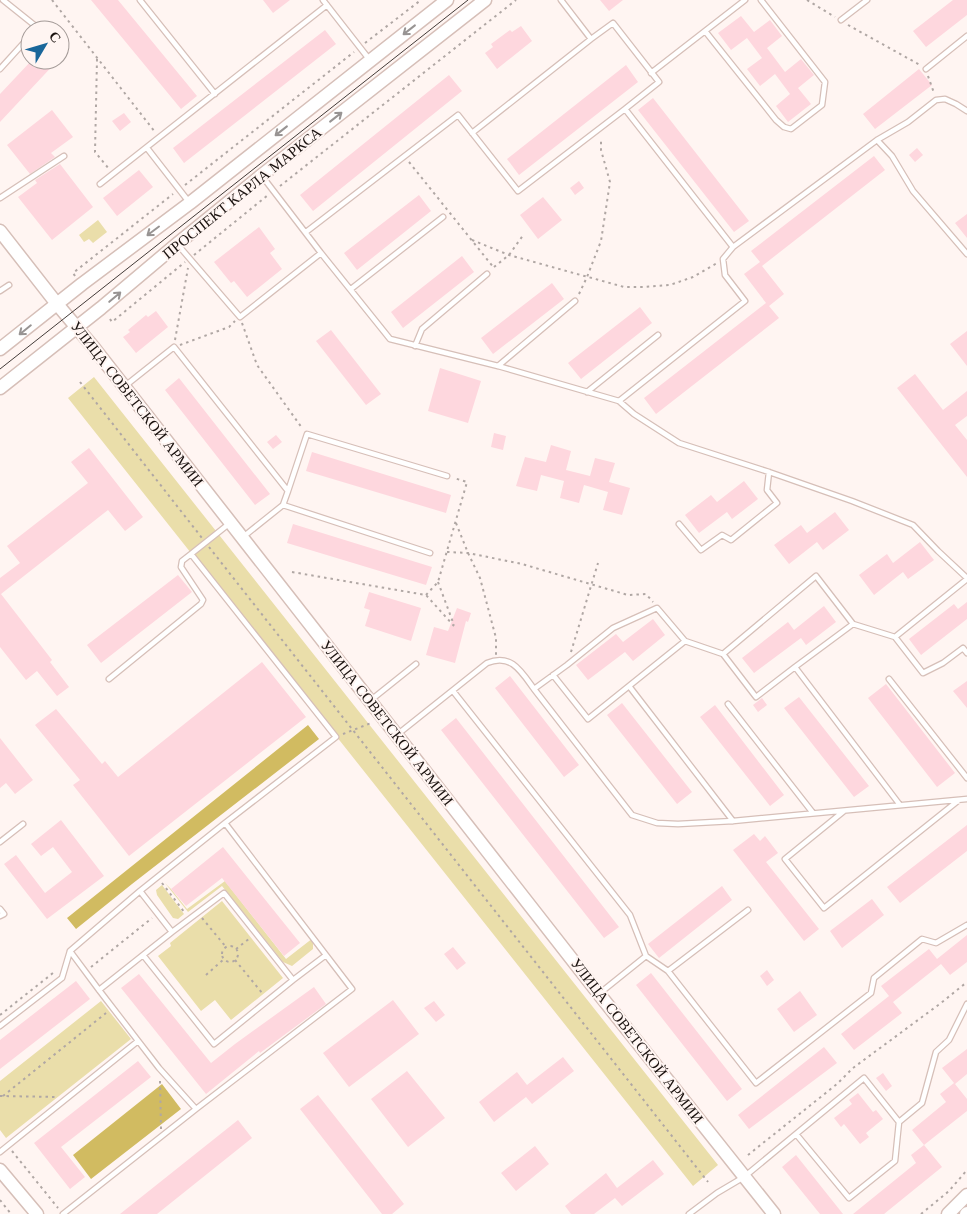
<svg xmlns="http://www.w3.org/2000/svg" width="967" height="1214" font-family="'Libre Baskerville',serif">
<style>
.green{fill:#eadeaa}
.forest{fill:#d1bb61}
.building{fill:#fed7de}
.lines{fill:none;stroke-linecap:round;stroke-linejoin:round}
.service-casing{stroke:#d6bfb8;stroke-width:7}
.secondary-casing{stroke:#d6bfb8;stroke-width:15}
.path{stroke:#b0a7a4;stroke-width:2;stroke-dasharray:2.5 4;stroke-linecap:butt}
.service{stroke:#fff;stroke-width:4.5}
.secondary{stroke:#fff;stroke-width:12}
.tram{stroke:#433b38;stroke-width:1}
.oneway{stroke:#989493}
.labels{text-anchor:middle;stroke-width:4;stroke-linejoin:round;paint-order:stroke}
.street-label{font-size:15px;fill:#1a120f;stroke:#fff5f2}
</style>
<rect width="100%" height="100%" fill="#fff5f2"/>
<path class="green" d="M98,220L107,232L93,243L89,239L84,242L79,235Z
M94,377L718,1165L693,1186L68,398Z
M225,881L286,959L313,938V949L292,966L283,962L222,886L188,912L165,883L171,889L187,909Z
M162,885L184,914L178,919L173,918L157,895L156,890Z
M222,901L283,978L231,1020L215,1000L201,1011L158,956L171,946L170,943Z
M101,1001L131,1039L6,1138L0,1130V1081Z"/>
<path class="forest" d="M308,725L319,739L132,884L76,929L67,918Z
M162,1084L181,1109L91,1179L73,1155Z"/>
<path class="building" d="M91,0H118L197,96L181,109Z
M263,0H290L273,13Z
M600,0H623L609,11Z
M953,0H967V15L926,47L913,31Z
M741,16L754,32L770,20L782,36L767,48L785,72L801,59L814,75L798,88L811,104L788,122L776,106L790,94L775,74L760,86L747,69L762,58L747,38L731,50L718,33Z
M521,26L532,41L497,69L485,53L493,47L491,44L510,30L512,32Z
M325,30L336,44L184,163L173,148Z
M32,60H58L0,122V94Z
M626,65L638,82L519,175L507,159Z
M919,69L932,85L875,129L863,114Z
M449,75L462,91L313,211L300,195Z
M653,98L749,221L734,232L638,110Z
M52,110L73,137L51,153L55,157L30,174L7,145Z
M124,113L131,122L120,131L112,121Z
M917,148L923,155L915,162L909,155Z
M874,156L885,170L762,266L784,294L769,306L779,318L656,414L644,398L766,303L744,274L760,262L751,251Z
M60,164L93,207L52,240L18,197L37,183L35,180Z
M139,170L153,187L117,216L103,198Z
M579,181L584,188L575,195L570,188Z
M419,195L431,211L357,270L344,253Z
M543,197L562,220L538,239L520,215Z
M967,214V238L955,223Z
M259,227L275,249L270,253L282,269L247,297L234,281L231,283L214,262Z
M462,256L474,272L403,328L391,312Z
M552,283L564,299L493,354L481,338Z
M640,307L652,323L581,379L568,363Z
M156,311L168,327L136,353L123,337L130,332L128,330L146,315L148,317Z
M331,330L381,394L366,405L316,341Z
M967,331V366L950,344Z
M440,368L481,381L468,423L428,411Z
M915,374L943,410L967,391V416L955,425L967,440V477L897,388Z
M179,378L270,494L255,505L165,390Z
M494,433L506,436L503,450L491,447Z
M276,435L282,442L273,449L267,442Z
M551,445L571,451L566,470L590,476L595,458L615,463L609,482L630,488L622,515L603,510L608,492L584,485L579,503L560,498L564,481L541,475L537,491L516,486L525,457L546,462Z
M89,448L143,517L125,531L108,510L1,594L52,660L50,662L69,687L57,696L37,671L26,680L0,647V578L20,563L7,546L88,483L71,462Z
M312,452L451,495L446,513L306,471Z
M744,481L758,499L732,519L727,512L699,533L685,515L711,495L717,502Z
M835,512L849,530L823,550L817,542L789,564L774,545L801,525L807,533Z
M293,524L432,567L426,585L287,543Z
M920,542L934,560L908,579L903,572L874,595L859,575L887,554L893,563Z
M178,575L192,592L101,663L87,645Z
M369,592L421,608L411,641L365,626L370,610L364,608Z
M967,602V619L921,655L909,639L954,604L958,609Z
M824,606L836,622L806,645L801,638L754,673L742,658L788,622L794,630Z
M457,608L471,613L468,622L466,621L455,663L426,655L434,627L448,631Z
M653,619L665,635L633,661L625,652L588,680L576,665L616,634L623,642Z
M262,662L306,717L129,856L73,785L80,780L35,725L56,709L102,764L105,761L118,777Z
M510,676L579,765L564,777L495,688Z
M967,681V708L953,691Z
M886,684L955,773L937,787L868,698Z
M799,697L869,786L854,797L784,708Z
M762,698L767,705L758,712L753,705Z
M622,703L692,792L677,804L607,715Z
M715,705L784,795L770,806L700,717Z
M456,718L619,927L604,938L441,730Z
M0,738L33,780L15,794L6,783L0,788Z
M61,820L104,876L47,919L4,864L16,855L45,893L72,872L53,847L41,856L31,844Z
M967,825V851L900,903L887,887Z
M754,834L760,841L765,836L778,853L766,862L819,929L804,941L733,850Z
M223,847L300,943L284,956L222,878L186,906L171,889Z
M722,886L732,900L659,958L648,944Z
M872,899L884,915L842,948L830,931Z
M967,935V962L950,975L941,964L893,1002L902,1013L854,1050L841,1034L889,996L881,986L929,949L937,959Z
M453,947L466,963L457,970L444,954Z
M767,970L774,980L767,986L760,976Z
M651,973L742,1089L727,1101L636,985Z
M139,974L211,1063L235,1044L314,987L326,1004L260,1053L259,1051L206,1094L121,988Z
M76,981L90,999L0,1069V1040Z
M800,991L817,1015L794,1032L777,1009Z
M393,1000L419,1034L349,1087L323,1053Z
M434,1001L445,1015L436,1022L424,1008Z
M824,1047L837,1063L749,1129L738,1115Z
M967,1049V1074L955,1084L967,1099V1111L924,1145L942,1167L884,1214H853L916,1163L911,1155L924,1145L912,1130L946,1102L940,1094L954,1083L942,1068Z
M563,1057L574,1071L532,1104L526,1097L494,1122L479,1102L517,1072L527,1085Z
M138,1061L151,1077L61,1147L85,1177L70,1189L34,1143Z
M407,1071L445,1118L408,1147L371,1099Z
M883,1073L892,1086L886,1091L876,1078Z
M858,1093L873,1112L876,1110L883,1119L866,1133L869,1137L860,1144L844,1124L841,1127L834,1118L852,1104L849,1100Z
M318,1095L404,1204L392,1214H382L300,1109Z
M238,1120L252,1138L157,1214H120Z
M535,1146L549,1164L516,1191L501,1173Z
M796,1155L843,1214H820L782,1167Z
M653,1160L664,1174L622,1206L615,1198L594,1214H571L565,1206L606,1173L617,1188Z"/>
<g class="lines">
<g class="service-casing">
<path id="service" d="M3,0L38,28L36,30
M140,0L215,94
M323,0L369,59
M561,0L591,39L613,23L659,82L625,109L733,247L877,140L908,122L936,100L945,99L956,104L967,111
M841,20L867,0
M705,31L776,120L784,127L791,129L822,105L825,82L761,0
M0,69L30,36
M926,69L967,36
M651,73L745,0
M472,133L591,39
M877,140L892,156L913,191L967,254
M147,148L189,202
M262,176L321,253L390,339L498,366L619,401L634,414L679,443L769,472L852,501L913,525L938,551L967,578
M100,184L327,5
M0,198L64,156
M306,232L458,115L518,191L625,109
M178,245L240,317L321,253
M351,289L443,217
M0,291L9,285
M415,346L422,329L487,274
M498,366L575,301
M125,386L174,347L288,491L283,505L243,537
M587,392L658,335
M619,401L745,301L725,275L723,259L733,247
M288,491L307,434L447,476
M283,505L430,553
M679,524L701,550L722,535L731,540L777,503L767,490L769,472
M853,624L895,637L967,579
M895,637L923,673L943,663L963,648L967,653
M723,654L756,697L795,667L900,805
M553,675L588,719L685,641
M109,679L201,604L203,600L181,567L182,561L191,554
M889,679L967,778
M629,686L733,821
M534,689L632,815L657,823L678,824L733,821L967,799
M453,691L630,915L646,956L600,993
M371,700L416,664
M728,704L813,813
M398,734L487,663C511,653 521,671 534,689L567,665L613,628L657,608L685,641L723,654L816,576L853,624L795,667
M844,811L785,859L824,908L959,800
M0,842L23,824
M0,909L4,914L0,916
M172,932L224,893L293,980L326,955
M143,955L214,1044L293,980
M646,956L668,971L756,1083L871,993L874,978L922,939L936,943L967,925
M668,971L748,910
M99,990L172,932L140,891
M0,1026L62,978L70,951L140,891L225,823
M196,1109L352,989L225,823L336,737L191,554L230,523
M796,1134L864,1078L899,1122
M0,1152L138,1041
M63,1214L196,1109L159,1068L99,990L70,951
M689,1214L717,1193L744,1177L796,1134L849,1198L895,1161L899,1122L922,1103L936,1052L949,1040L967,1004"/>
</g>
<g class="secondary-casing">
<path id="secondary" d="M0,231L57,304L94,348L599,994L774,1214
M0,349L82,284L190,203L447,0
M0,388L101,308L177,244L262,175L485,0
M0,1170L37,1214
M948,1214L967,1195
M966,1214L967,1213"/>
</g>
<path class="path" d="M52,0L155,132
M807,0L835,17
M848,25L920,65
M365,43L421,0
M97,59L95,152L109,169
M928,76L934,93
M409,162L494,268
M185,185L354,52
M280,186L516,0
M472,240L509,255L624,287H644L670,285L693,277L717,263
M194,255L268,195
M494,267L509,255L524,234
M75,276L73,273L173,194
M579,294L587,277L601,241L610,182L601,150V138
M110,319L112,322L185,262
M242,323L257,365L302,428
M175,340L188,268
M180,345L229,327L235,321
M80,382L202,538
M456,523L468,553L480,578L496,638V655
M209,547L708,1182
M447,552L468,553L522,564L628,595L646,594L653,602
M292,572L426,595L454,626
M438,582L454,625
M426,595L438,582L467,482L454,478
M571,652L598,563
M343,734L371,723
M162,883L185,913
M202,918L226,947
M222 954a8 8 0 1 1 16 0a8 8 0 1 1-16 0Z
M236,949L250,938
M235,960L263,994
M91,967L152,918
M206,975L224,959
M0,1015L53,973H56
M160,1081L161,1129
M0,1096L58,1097
M3,1096L106,1013
M12,1151L58,1208
M748,1155L837,1084L853,1068L941,1003L967,982
M0,1200L11,1214
M921,1214L949,1191L967,1170"/>
<use href="#service" class="service"/>
<use href="#secondary" class="secondary"/>
<path class="tram" d="M0,369L468,0"/>
</g>
<defs><path id="oneway-shaft" d="M-6 0H5M1.5-3L5.5 0L1.5 3" fill="none" stroke-width="1.6" stroke-linecap="round" stroke-linejoin="round" transform="scale(1.25)"/></defs>
<g class="oneway">
<use href="#oneway-shaft" transform="translate(409 30) rotate(142)"/>
<use href="#oneway-shaft" transform="translate(336 117) rotate(-38)"/>
<use href="#oneway-shaft" transform="translate(281 131) rotate(142)"/>
<use href="#oneway-shaft" transform="translate(153 231) rotate(143)"/>
<use href="#oneway-shaft" transform="translate(115 297) rotate(-40)"/>
<use href="#oneway-shaft" transform="translate(25 330) rotate(141)"/>
</g>
<g class="labels">
<g class="street-label">
<text transform="translate(242 193) rotate(-39)" y="5">ПРОСПЕКТ КАРЛА МАРКСА</text>
<text transform="translate(137 404) rotate(52)" y="5">УЛИЦА СОВЕТСКОЙ АРМИИ</text>
<text transform="translate(387 723) rotate(52)" y="5">УЛИЦА СОВЕТСКОЙ АРМИИ</text>
<text transform="translate(637 1041) rotate(52)" y="5">УЛИЦА СОВЕТСКОЙ АРМИИ</text>
</g>
</g>
<g transform="translate(45 45) rotate(52)"><circle r="24" fill="#fff5f2" stroke="#a39a97"/>
<path d="M0-4L9 19L0 12L-9 19Z" fill="#1a679a"/>
<text y="-8" font-size="14" font-weight="bold" text-anchor="middle" fill="#1a120f">С</text>
</g>
</svg>
